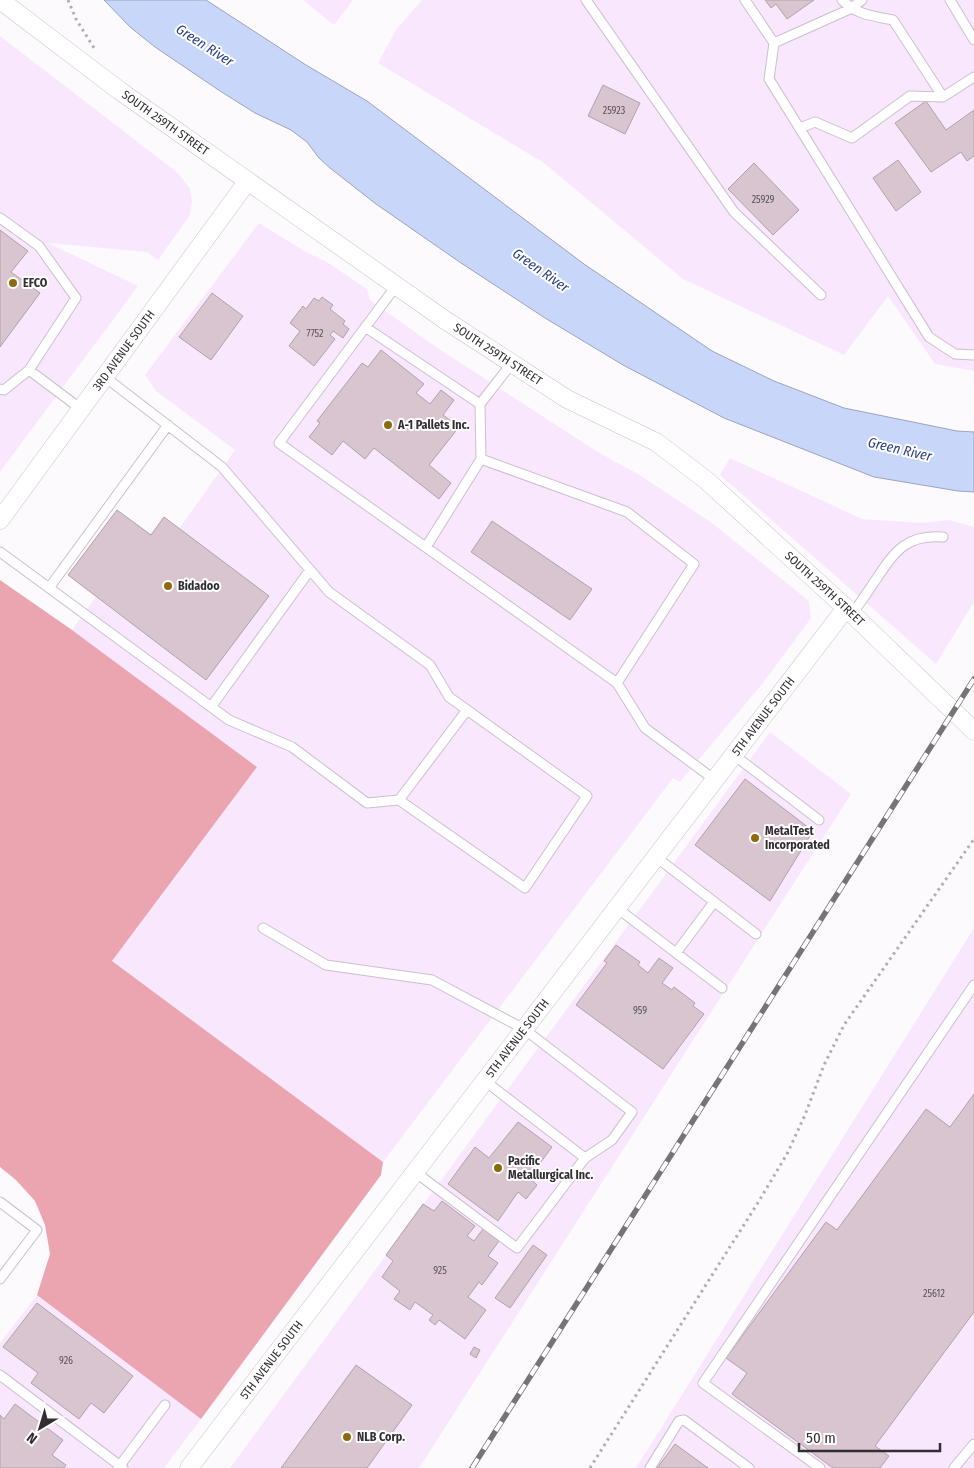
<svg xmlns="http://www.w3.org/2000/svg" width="974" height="1468" font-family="'Fira Sans Condensed',sans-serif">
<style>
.built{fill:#f9e7fd}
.forest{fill:#eba5b0}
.water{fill:#c8d6f9;stroke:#9ba4be}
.building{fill:#d8c5cf;stroke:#b2a0aa}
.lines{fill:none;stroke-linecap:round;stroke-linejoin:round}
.lane-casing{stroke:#ccbfcf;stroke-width:11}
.street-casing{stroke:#ccbfcf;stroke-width:19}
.path{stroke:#b1aeb2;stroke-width:3;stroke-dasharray:2.5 4;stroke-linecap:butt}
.lane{stroke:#fff;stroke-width:9}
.street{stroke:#fff;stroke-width:18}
.rail-casing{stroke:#777378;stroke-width:5.5}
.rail{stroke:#fff;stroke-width:4;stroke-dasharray:11;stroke-linecap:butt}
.poi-dot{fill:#8d6a0d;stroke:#fff;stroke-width:2}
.labels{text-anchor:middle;stroke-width:4;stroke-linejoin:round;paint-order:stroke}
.number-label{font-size:10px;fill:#5c545b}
.street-label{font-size:12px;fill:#332e34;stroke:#fff}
.poi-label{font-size:12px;font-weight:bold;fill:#332e34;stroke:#fff;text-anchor:start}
.water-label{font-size:14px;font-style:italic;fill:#2d4082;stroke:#fff}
</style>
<rect width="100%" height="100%" fill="#fcfafd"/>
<path class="built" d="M303,0H353L334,25Z
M422,0H974V371L935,364L888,296L844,355L683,279L544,163L378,63L396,30Z
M0,36L178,173L190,189L192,202L190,215L158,260L147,252L48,243L138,286L0,472Z
M259,223L304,251L327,262L367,289L370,300L436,347L596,451L638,474L712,523L809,601L811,618L763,683L680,782L673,778L383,1162L112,961L257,767L72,630L96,597L206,680L179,529L235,450L156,391L145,375Z
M730,458L862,519L921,523L949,520L974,527V602L936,664L720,475Z
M770,732L851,794L419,1468H230Z
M974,928V1468H636L685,1390Z
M37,1295L201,1419L164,1468H0V1343Z"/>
<path class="forest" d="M0,580L72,630L257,767L112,961L383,1162L381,1175L201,1419L37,1295L50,1254L45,1225L35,1201L16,1180L0,1167Z"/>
<path class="water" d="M104,0H206L306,65L367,101L584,264L712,351L774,381L844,408L957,431L974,432V492L958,491L874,477L724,418L623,365L545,318L461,263L376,204L330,168L319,158L307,142L291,130L255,113L220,91L155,47L130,27Z"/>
<path class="building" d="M765,0H814L787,19L776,4L771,8Z
M603,85L640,103L625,134L588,116Z
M926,101L946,130L974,110V156L967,161L961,152L931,172L895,123Z
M898,160L921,192L896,211L873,178Z
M754,163L799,210L773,235L728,189Z
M0,230L28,251L11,272L40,293L0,347Z
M212,293L243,316L211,360L179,337Z
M322,297L333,305L330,309L345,321L343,324L349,329L343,338L333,331L330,335L335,339L314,366L289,346L300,331L290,323L303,306L306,309L314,298L319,301Z
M381,350L424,384L416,393L430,404L441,390L454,400L443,415L459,427L429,465L451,483L439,499L374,448L365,459L343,441L332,455L309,437L320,423L317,421L362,363L368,367Z
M117,510L151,535L164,517L269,596L206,680L68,575Z
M492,521L592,589L570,620L471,552Z
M745,779L813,831L770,901L695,845Z
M616,945L640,962L638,965L648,973L659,958L673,968L662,983L672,990L674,987L695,1003L693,1006L704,1014L663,1069L576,1005L607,963L604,961Z
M974,1094V1312L875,1446L889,1456L880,1468H833L732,1394L747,1373L726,1358L826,1222L837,1230L926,1109L950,1127Z
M518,1122L552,1147L529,1178L537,1185L526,1199L518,1192L498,1221L448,1184L475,1147L489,1158Z
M442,1201L475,1226L467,1236L474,1241L483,1229L499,1241L488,1256L498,1263L482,1285L479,1282L468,1297L486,1310L465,1339L439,1320L435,1325L429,1320L433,1315L415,1302L410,1310L394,1299L400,1291L382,1277L393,1261L386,1255L423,1204L434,1211Z
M533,1245L547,1255L510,1308L495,1298Z
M37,1303L133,1376L104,1413L91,1403L79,1419L31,1383L38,1373L3,1347Z
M474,1347L480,1350L476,1358L470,1354Z
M356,1365L412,1405L367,1468H281Z
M15,1404L63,1440L52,1455L66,1465L64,1468H0V1415L4,1419Z
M675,1444L708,1468H657Z"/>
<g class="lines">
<g class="lane-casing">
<path id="lane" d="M586,0L734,212L821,295
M745,0L774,43L769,79L929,337L955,354L974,355
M842,0C857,15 873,16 893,20L943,97
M950,0L974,40
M774,43L850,9L862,0
M800,128L815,122L852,138L910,96L943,97L974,77
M0,218L39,246L76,298L29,370
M396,286L279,443L617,683L645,728L715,780
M365,327L480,404L481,459L426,547
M0,389L4,390L29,370L81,409
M480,404L512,363
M481,459L627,512L694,564L617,683
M0,552L229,720L292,747L367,803L399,800L525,888L587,796L449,697L430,665L329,592L222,467L105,377
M49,588L168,425
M852,614C861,602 869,590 877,578C895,551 907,534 943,537
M211,707L310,570
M734,755L819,820
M399,800L467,710
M656,857L756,934
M617,908L722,988
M263,928L326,965L432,980L524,1029L632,1112L612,1140L585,1158L485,1081
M676,953L714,902
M415,1172L517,1248L585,1158
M0,1202L37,1230L0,1279
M0,1375L123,1468
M118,1468L165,1405
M650,1468L679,1421L684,1420L749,1468
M820,1468L703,1383L974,985
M954,1468L974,1444"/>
</g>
<g class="street-casing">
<g id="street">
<path id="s1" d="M0,0L120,91L445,320L567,399L656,442L706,480L846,608L974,731"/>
<path id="s2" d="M0,520L247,182"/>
<path id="s3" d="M189,1468L846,608"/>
</g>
</g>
<path class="path" d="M68,0L76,19L94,48
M590,1468L759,1201L787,1154L805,1115L824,1065L844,1025L974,839"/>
<use href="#lane" class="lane"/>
<use href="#street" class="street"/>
<g class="rail-casing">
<path id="rail" d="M472,1468L974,679"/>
</g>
<use href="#rail" class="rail"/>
</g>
<g class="poi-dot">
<circle cx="13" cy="283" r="5"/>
<circle cx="388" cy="425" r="5"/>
<circle cx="168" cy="586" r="5"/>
<circle cx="755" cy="838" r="5"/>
<circle cx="498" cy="1168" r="5"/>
<circle cx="347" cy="1437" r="5"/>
</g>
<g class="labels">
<g class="number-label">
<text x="614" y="114">25923</text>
<text x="763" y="203">25929</text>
<text x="315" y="337">7752</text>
<text x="640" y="1014">959</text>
<text x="440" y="1274">925</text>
<text x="934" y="1297">25612</text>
<text x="66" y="1364">926</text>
</g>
<g class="street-label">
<text dy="4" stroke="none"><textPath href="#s1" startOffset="206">SOUTH 259TH STREET</textPath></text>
<text dy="4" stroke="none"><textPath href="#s2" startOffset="210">3RD AVENUE SOUTH</textPath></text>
<text dy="4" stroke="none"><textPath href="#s1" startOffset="611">SOUTH 259TH STREET</textPath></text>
<text dy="4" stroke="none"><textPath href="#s1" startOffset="1016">SOUTH 259TH STREET</textPath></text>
<text dy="4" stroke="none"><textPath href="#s3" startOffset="946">5TH AVENUE SOUTH</textPath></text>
<text dy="4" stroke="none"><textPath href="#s3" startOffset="541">5TH AVENUE SOUTH</textPath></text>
<text dy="4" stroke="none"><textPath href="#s3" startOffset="136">5TH AVENUE SOUTH</textPath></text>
</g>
<g class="poi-label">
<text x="23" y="287">EFCO</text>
<text x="398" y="429">A-1 Pallets Inc.</text>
<text x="178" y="590">Bidadoo</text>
<text x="765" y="835">MetalTest<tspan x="765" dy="14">Incorporated</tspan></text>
<text x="508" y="1165">Pacific<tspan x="508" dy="14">Metallurgical Inc.</tspan></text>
<text x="357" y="1441">NLB Corp.</text>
</g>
<g class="water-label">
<text transform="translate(205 45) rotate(33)" y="5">Green River</text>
<text transform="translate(541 270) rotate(35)" y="5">Green River</text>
<text transform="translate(900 449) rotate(13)" y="5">Green River</text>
</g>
</g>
<g transform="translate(40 1428) rotate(218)" stroke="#ffffff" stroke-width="4" paint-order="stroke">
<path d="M0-4L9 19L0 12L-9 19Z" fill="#332e34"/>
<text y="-8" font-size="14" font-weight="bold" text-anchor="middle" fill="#332e34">N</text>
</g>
<path d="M799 1443v8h141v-8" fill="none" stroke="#332e34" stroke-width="2.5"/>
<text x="806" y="1443" font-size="15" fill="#332e34" stroke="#ffffff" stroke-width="4" paint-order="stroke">50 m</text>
</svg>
